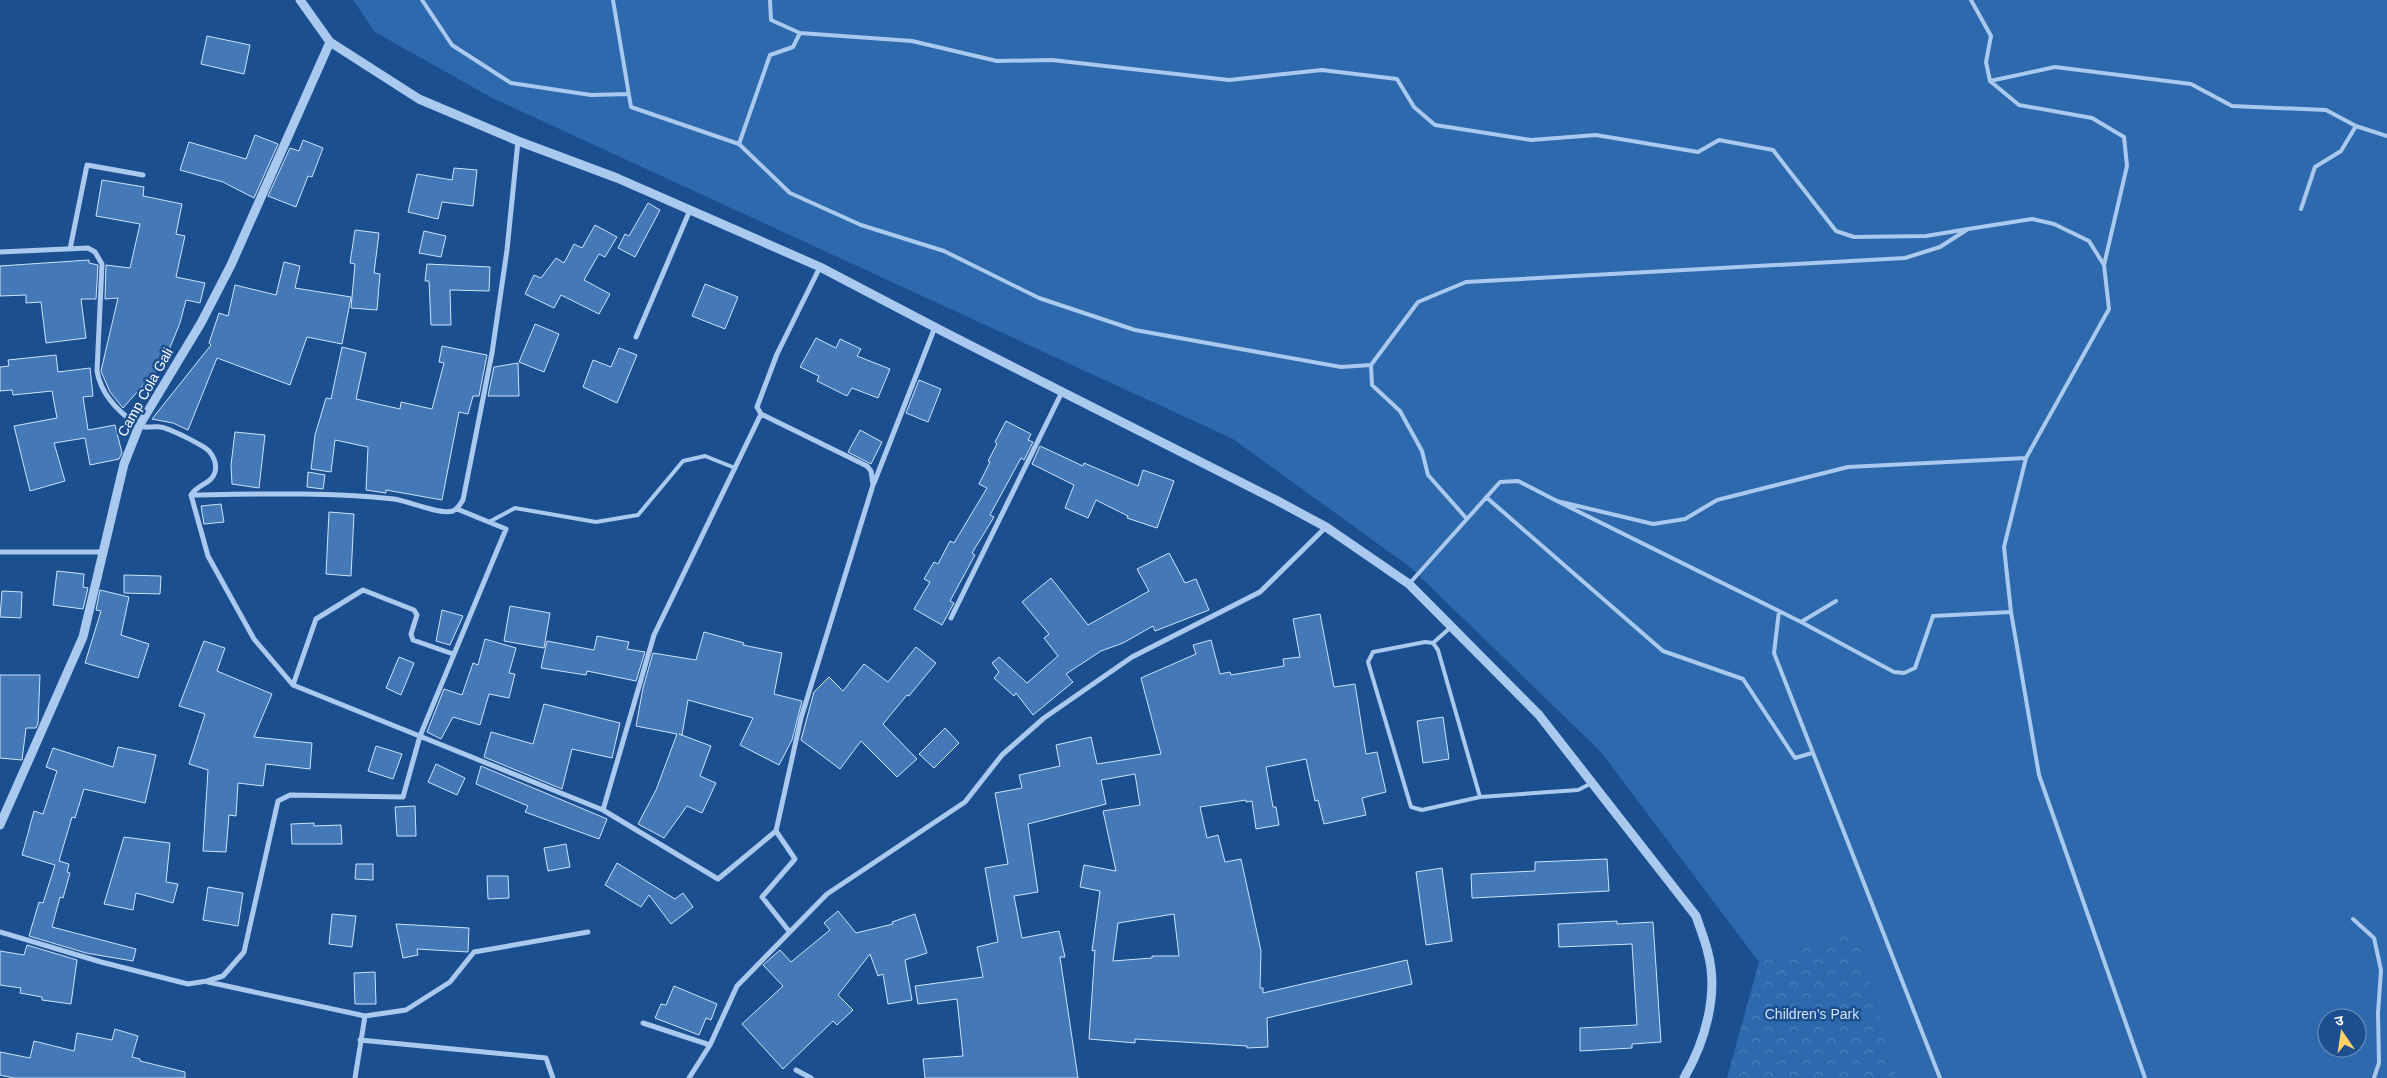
<svg xmlns="http://www.w3.org/2000/svg" width="2387" height="1078" font-family="Arial,'Noto Sans Devanagari',sans-serif">
<style>
.grass{fill:#2e69ad;fill-rule:evenodd}
.park{fill:url(#park-crowns)}
.building{fill:#4478b7;stroke:#cfe3fa;fill-rule:evenodd}
.lines{fill:none;stroke-linecap:round;stroke-linejoin:round}
.service{stroke:#a9c9ee;stroke-width:4}
.minor{stroke:#a9c9ee;stroke-width:5}
.tertiary{stroke:#a9c9ee;stroke-width:9}
.labels{text-anchor:middle;stroke-width:5;stroke-linejoin:round;paint-order:stroke}
.street-label{font-size:14px;fill:#fff;stroke:#1b4f8f}
.park-label{font-size:14px;fill:#cfe3fa;stroke:#1b4f8f}
</style>
<defs>
<pattern id="park-crowns" width="20" height="18" patternUnits="userSpaceOnUse" patternTransform="scale(1.25)"><rect width="20" height="18" fill="#2e69ad"/><path d="M2 6a3 3 0 1 1 6 0M12 15a3 3 0 1 1 6 0" fill="none" stroke="#4d80b9"/></pattern>
</defs>
<rect width="100%" height="100%" fill="#1b4f8f"/>
<path class="grass" d="M353,0H2387V1078H1897L1855,930L1759,962L1601,752L1410,567L1233,439L492,98L375,32ZM2327,1018H2357V1048H2327Z"/>
<path class="park" d="M1855,929L1897,1078H1727L1759,962Z"/>
<path class="building" d="M207,36L250,45L244,74L201,64Z
M255,135L278,144L254,198L223,182L180,170L189,142L246,159Z
M303,140L323,148L312,177L308,176L296,207L268,196L290,148L299,151Z
M454,168L477,170L473,206L442,202L438,219L408,212L417,174L452,180Z
M102,180L144,187L143,196L182,204L176,234L185,236L176,277L205,283L200,303L186,300L180,323L164,362L123,408L110,392L101,371L118,298L105,299L106,265L130,268L140,224L96,216Z
M648,203L660,210L635,257L618,248L625,234L629,236Z
M595,225L617,237L605,257L599,254L584,280L610,294L599,314L561,295L554,308L525,294L534,275L541,278L556,258L564,263L574,244L582,248Z
M355,230L379,233L374,273L380,274L377,310L351,308L355,264L350,263Z
M424,231L446,236L441,257L419,253Z
M89,260V263L98,265L96,299H81L86,338L46,343L41,302L26,303V295L0,296V266Z
M284,262L300,266L295,288L351,297L342,344L307,337L290,385L217,358L188,430L173,423L152,419L211,345L209,343L219,313L228,316L235,285L276,295Z
M427,264L490,267L489,291L450,290L451,325H431L429,281H425Z
M705,284L738,297L725,329L692,316Z
M535,324L559,334L544,372L519,362Z
M816,338L836,348L840,339L861,349L857,356L890,369L878,398L852,388L847,396L817,381L819,376L800,367Z
M442,346L487,355L479,396H473L468,414L459,412L442,500L386,490V493L366,490L368,447L335,440L331,472L311,469L315,435L326,398L331,399L342,347L366,353L356,399L400,409L401,402L432,409L444,363L439,362Z
M619,348L637,355L617,403L583,387L593,360L611,367Z
M56,355L58,372L90,368L93,396L83,397L88,430L115,425L122,453L119,459L90,465L85,438L54,443L65,481L30,491L14,426L57,418L52,391L13,395L12,390L0,391V367L9,366L8,360Z
M518,363L519,396H488L494,367Z
M919,380L941,389L928,422L906,413Z
M1006,421L1031,434L1028,440L1033,442L1024,460L1021,458L990,515L994,517L972,553L975,555L950,601L954,603L942,625L914,609L930,582L924,579L934,562L938,564L950,541L954,543L987,488L979,484L990,462L988,461L997,444L995,442Z
M860,430L882,442L871,464L848,452Z
M235,432L265,435L259,488L232,484L231,465Z
M1040,446L1083,466L1084,463L1138,486L1143,470L1174,481L1157,528L1127,518L1128,516L1096,500L1088,518L1065,508L1074,485L1032,464Z
M308,472L325,475L323,489L307,487Z
M221,504L224,522L204,524L201,506Z
M329,512L354,514L351,576L326,574Z
M1169,553L1185,583L1196,579L1209,610L1155,631L1153,626L1123,643L1101,651L1066,674L1073,682L1033,715L1016,693L1014,696L994,678L999,672L992,663L999,657L1027,683L1058,656L1044,638L1049,634L1022,602L1051,578L1088,625L1149,591L1137,569Z
M57,571L84,574L83,587L88,588L83,609L53,605Z
M124,575L161,576L160,594L124,593Z
M100,590L129,597L121,635L149,644L138,678L85,663L101,611L96,610Z
M2,591L22,592L21,618L0,617Z
M510,606L550,613L544,648L504,641Z
M442,610L463,616L450,645L436,641Z
M1320,614L1334,687L1355,684L1366,754L1377,752L1386,792L1362,798L1366,815L1324,824L1318,800L1315,801L1306,759L1266,767L1273,807H1276L1279,825L1256,829L1252,801L1246,802V800L1200,807L1207,838L1218,835L1225,862L1241,859L1261,951L1260,988H1263V993L1407,960L1412,984L1267,1018L1268,1047L1247,1048V1046L1135,1039V1043L1089,1039L1095,950L1092,951L1100,891L1080,887L1084,865L1116,871L1103,811L1140,805L1135,774L1101,780L1106,804L1028,824L1038,892L1014,896L1022,938L1059,931L1065,957H1060L1078,1078H925L923,1059L963,1056L957,999L918,1004L915,986L983,977L977,947L998,942L985,868L1008,864L995,793L1022,788L1019,775L1060,766L1056,745L1091,737L1097,764L1161,754L1141,678L1196,654L1193,645L1211,640L1220,674L1230,672L1231,675L1284,666L1283,659L1300,657L1293,619ZM1174,914L1179,956H1152V958L1113,961L1118,923Z
M704,632L744,643L743,645L782,653L774,694L802,701L792,740L779,765L740,745L753,718L688,700L682,735L679,734L711,746L700,776L716,783L702,813L687,806L664,838L638,824L656,790L677,734L636,726L643,688L653,653L696,660Z
M597,636L629,642L627,649L645,652L636,681L587,671L586,675L541,668L547,641L594,650Z
M485,639L516,648L509,673L515,674L509,698L489,694L480,725L453,717L441,739L427,732L444,689L462,695L473,663L478,665Z
M204,641L225,648L217,671L272,694L254,737L312,743L310,769L266,764L263,786L238,783L236,816L229,815L226,852L203,851L208,770L189,764L205,714L179,706Z
M916,647L936,663L909,696L907,695L883,724L917,759L897,777L861,741L840,769L801,740L814,692L829,677L843,691L864,664L888,682Z
M399,657L414,663L401,695L386,688Z
M0,675H40L38,723L36,728H26L22,760L0,758Z
M544,704L620,723L612,758L572,749L562,789L484,757L491,732L533,744Z
M1443,717L1449,759L1423,763L1417,721Z
M945,728L959,743L934,768L919,754Z
M376,746L402,754L393,779L368,771Z
M118,747L156,755L145,803L84,789L75,818L72,817L59,861L69,864L67,872L70,873L63,898L60,897L52,927L136,949L133,961L86,953L29,936L39,902L43,903L55,865L22,855L34,811L43,814L57,771L46,767L53,748L113,767Z
M436,764L465,778L457,795L428,782Z
M481,766L607,819L599,839L525,812L528,806L476,784Z
M415,806L416,836H397L395,807Z
M314,823V826L341,825L342,844H292L291,824Z
M124,837L170,843L166,882L178,884L173,903L136,893L133,910L104,904Z
M566,844L570,867L548,871L544,848Z
M1607,859L1609,891L1472,898L1471,874L1535,871V862Z
M617,863L675,899L683,893L693,907L671,924L649,895L641,907L605,885Z
M356,864H373V880L355,879Z
M1442,868L1452,941L1426,945L1416,872Z
M487,876H508L509,898L488,899Z
M208,887L243,893L238,926L203,920Z
M838,911L856,933L893,924L892,922L915,914L927,953L905,960L912,1000L888,1004L883,974L878,976L870,954L838,995L853,1010L837,1025L833,1021L783,1069L742,1024L783,986L763,965L780,950L791,962L830,930L824,923Z
M332,914L356,916L352,947L329,944Z
M1617,921V924L1653,922L1661,1042L1632,1044V1048L1580,1051V1028L1637,1025L1632,944L1559,947L1558,924Z
M396,924L469,928L468,952L417,949L418,955L403,958Z
M27,945L77,960L71,1004L42,1000V997L20,993L21,988L0,985V951L24,955Z
M375,972L376,1004H355L354,973Z
M674,986L717,1004L711,1020L706,1018L699,1035L655,1018L661,1004L666,1005Z
M115,1029L138,1036L132,1057L140,1059V1061L185,1072V1078H14L0,1075V1052L30,1058L34,1041L74,1051L77,1033L112,1040Z"/>
<g class="lines">
<path class="service" d="M422,0L452,45L511,83L591,95L629,94
M613,0L631,107L739,144
M770,0L771,20L800,33
M1971,0L1991,36L1986,62L1990,81L2055,67L2191,84L2232,106L2326,110L2356,126
M1990,81L2019,105L2092,118L2124,137L2127,166L2104,265L2109,309L2026,458
M2301,209L2315,167L2341,151L2356,126L2387,136
M1371,365L1341,367L1135,330L1039,298L944,251L861,225L790,193L739,144L770,55L793,47L800,33L912,41L997,61L1052,60L1229,80L1322,70L1397,79L1414,107L1435,125L1531,140L1596,135L1698,152L1719,140L1773,150L1836,231L1854,237L1926,236L1968,229
M1486,497L1663,651L1743,679L1795,758L1812,753
M1467,519L1428,475L1422,451L1400,411L1372,385L1371,365L1418,302L1466,282L1905,258L1940,247L1968,229L2032,219L2054,224L2089,241L2104,265
M489,522L515,508L596,522L638,515L683,461L705,456L735,468
M1409,584L1500,482L1518,481L1557,501L1801,622L1894,672L1904,673L1915,668L1933,616L2011,612L2004,547L2026,458L1848,467L1717,500L1685,519L1653,524L1557,501
M1779,611L1774,653L1940,1078
M2011,612L2039,775L2145,1078
M1801,622L1836,601
M1433,643L1451,627
M1480,797L1438,650L1433,643L1425,642L1373,652L1368,662L1411,807L1422,810L1480,797L1578,790L1592,783
M2353,919L2374,938L2381,970L2378,1013L2379,1063L2374,1078"/>
<path class="minor" d="M518,141L507,250L492,353L463,500C460,504 458,509 453,511C440,515 408,501 394,499C326,492 258,494 191,495L208,556L254,639L293,685L603,810L654,635L761,414
M70,249L87,165L143,175
M0,252L88,248L95,252L102,264L97,371C101,394 118,412 138,425C143,429 153,426 160,427C169,428 203,445 209,451C214,457 217,464 215,472C212,484 197,484 191,495
M636,337L690,210
M874,483L935,327
M0,552H103
M951,618L1062,392
M293,685L316,619L363,590L414,610L417,615L411,634L413,640L453,654
M603,810L718,879L776,831L801,718L873,485L871,471L867,466L761,414L757,407L777,354L820,267
M776,831L795,859L762,897L789,931
M0,932L101,962L188,984L207,981L223,976L244,952L278,801L290,795L403,797L420,736L506,529L457,509
M208,982L365,1016L406,1010L450,982L474,952L588,932
M643,1023L710,1045
M360,1040L546,1058L553,1078
M796,1070L811,1078
M355,1078L365,1016
M689,1078L710,1045L737,986L827,894L965,802L1002,755L1044,718L1132,657L1260,592L1326,527"/>
<path class="tertiary" d="M300,0L330,42L419,99L518,141L617,178L820,267L946,333L1276,500L1326,527L1409,584L1539,715L1696,916C1700,928 1705,940 1708,953C1719,994 1705,1042 1684,1078
M0,825L83,637L124,464L139,426L201,323L231,265L330,42"/>
</g>
<g class="labels">
<g class="street-label">
<text transform="translate(145 392) rotate(-61)" y="5">Camp Cola Gali</text>
</g>
<g class="park-label">
<text x="1812" y="1019">Children's Park</text>
</g>
</g>
<g transform="translate(2342 1033) rotate(347)"><circle r="24" fill="#1b4f8f" stroke="#7695bc"/>
<path d="M0-4L9 19L0 12L-9 19Z" fill="#ffd166"/>
<text y="-8" font-size="14" font-weight="bold" text-anchor="middle" fill="#ffffff">उ</text>
</g>
</svg>
